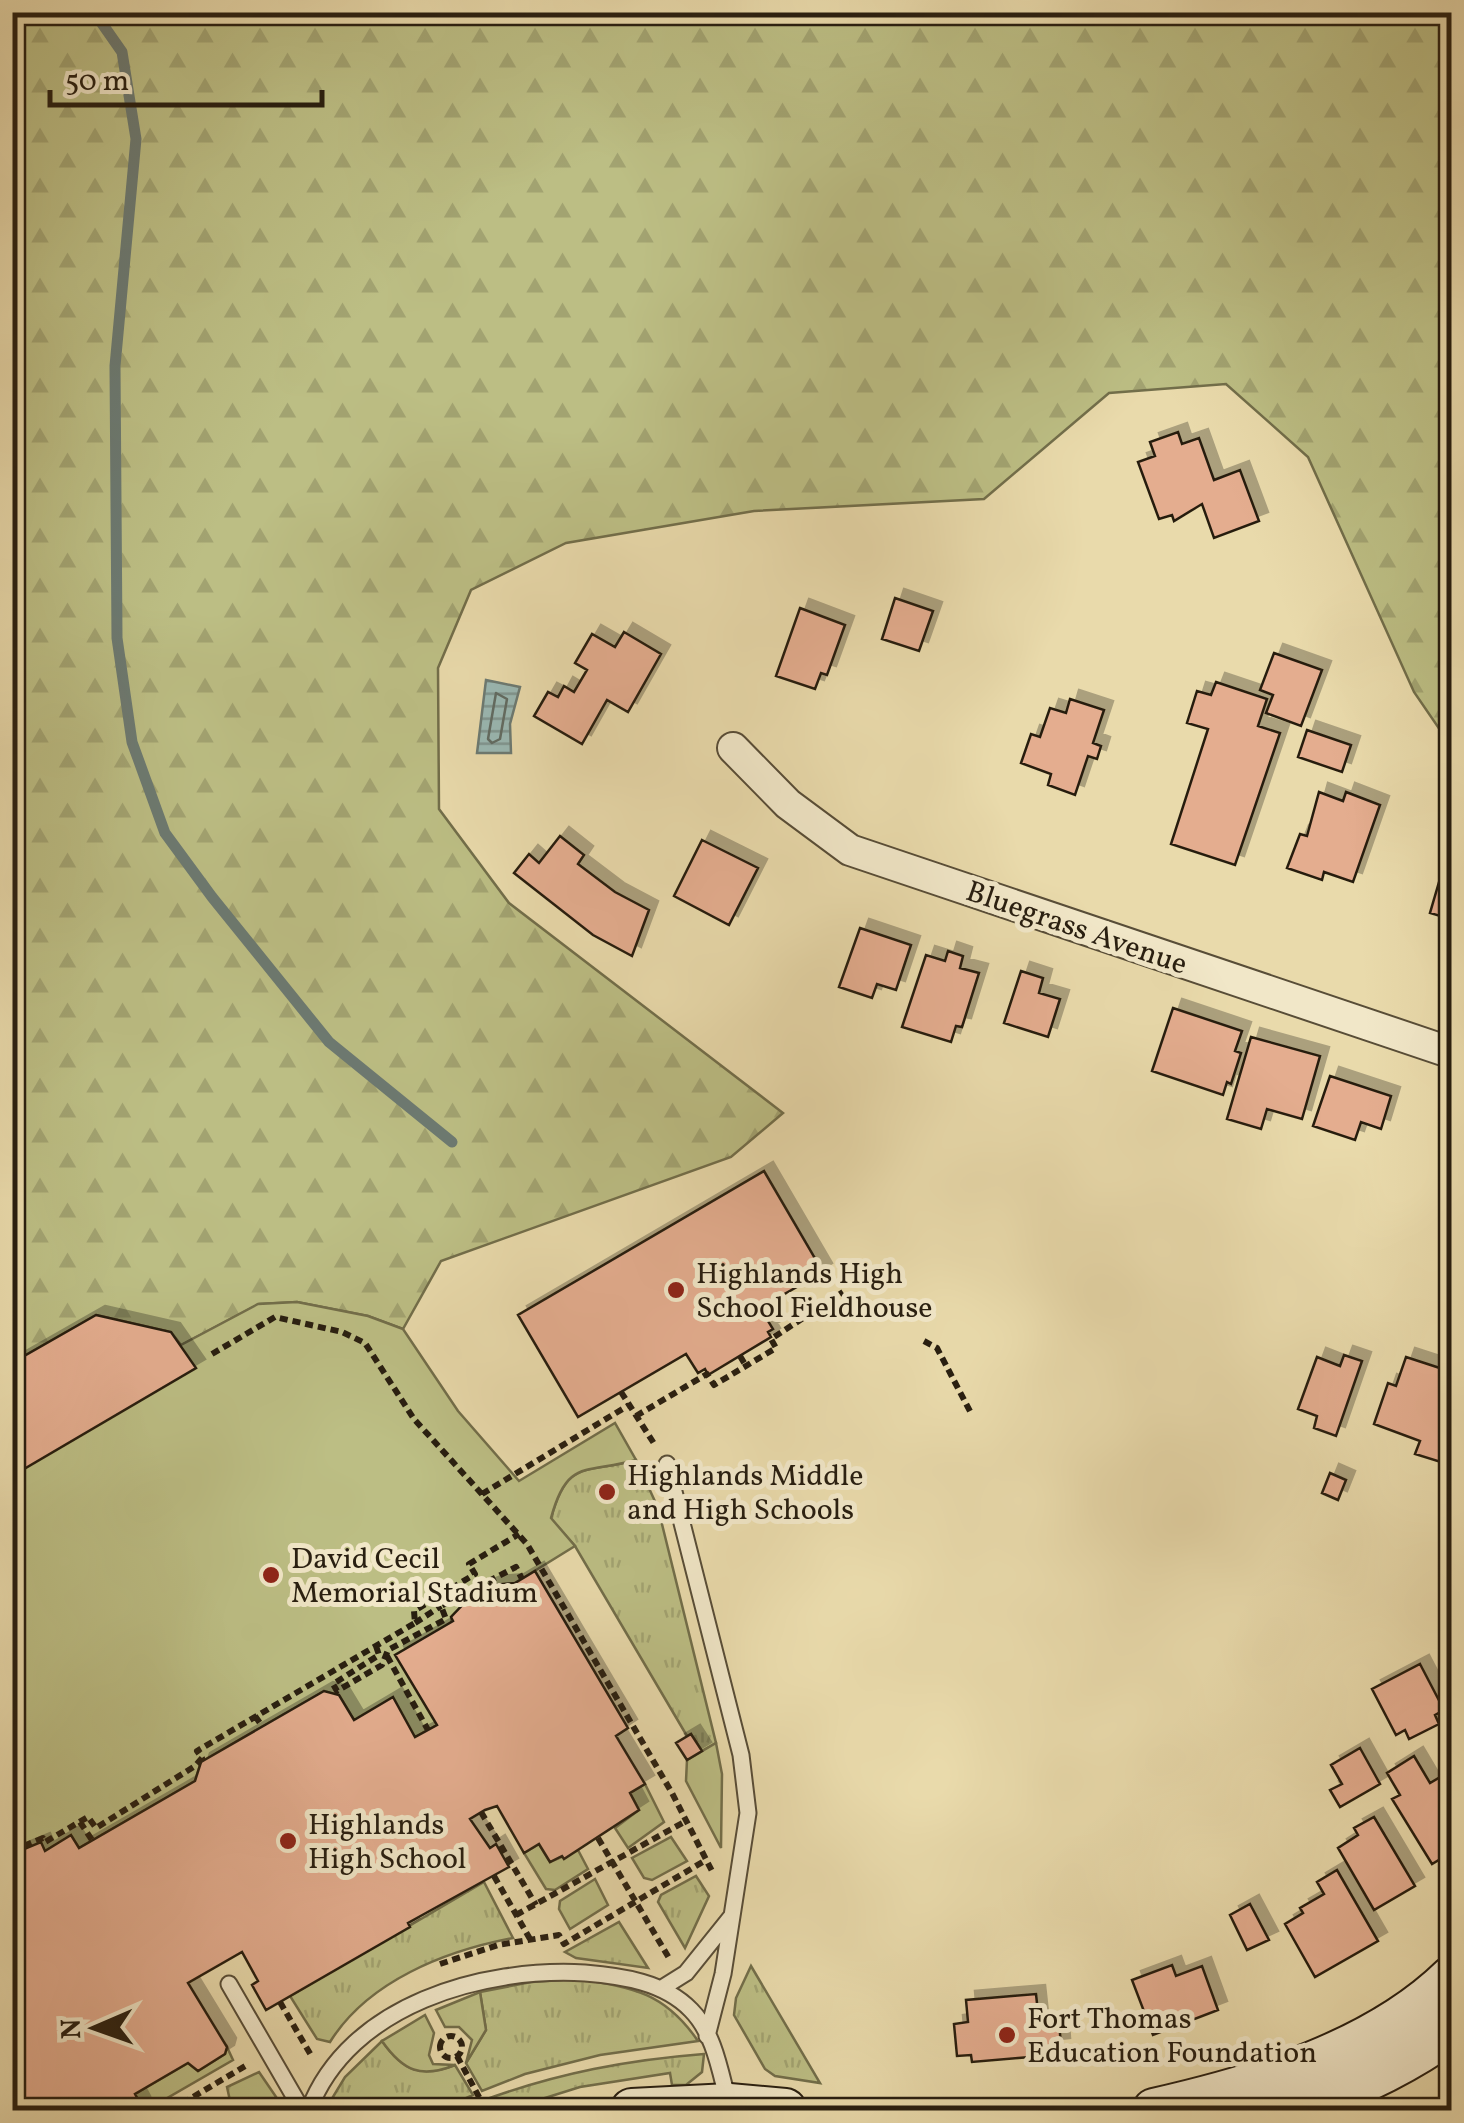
<svg xmlns="http://www.w3.org/2000/svg" width="1464" height="2123" font-family="Vollkorn,serif">
<style>
.grass{fill:url(#grass-tufts);stroke:#726e4a;stroke-width:2.5}
.forest{fill:url(#forest-firs);stroke:#726e4a;stroke-width:2.5}
.garden{fill:#bcbe84;stroke:#726e4a;stroke-width:2.5}
.water{fill:url(#water-rules);stroke:#6c7a72;stroke-width:2.5}
.lines{fill:none;stroke-linecap:round;stroke-linejoin:round}
.shore{stroke:#616b62;stroke-width:2.5}
.stream{stroke:#6c7a72;stroke-width:11}
.building{fill:#e4ad8f;stroke:#281e10;stroke-width:2.5;filter:url(#shadow)}
.service-casing{stroke:#584d37;stroke-width:19}
.minor-casing{stroke:#584d37;stroke-width:34}
.secondary-casing{stroke:#281e10;stroke-width:46}
.path{stroke:#281e10;stroke-width:6;stroke-dasharray:8 5;stroke-linecap:butt}
.service{stroke:#f1e7c8;stroke-width:15}
.minor{stroke:#f1e7c8;stroke-width:30}
.secondary{stroke:#f1e7c8;stroke-width:42}
.poi-dot{fill:#8f2418;stroke:#f1e7c8;stroke-width:4}
.labels{text-anchor:middle;stroke-width:10;stroke-linejoin:round;paint-order:stroke}
.street-label{font-size:30px;fill:#281e10;stroke:#f1e7c8}
.poi-label{font-size:30px;fill:#281e10;stroke:#f1e7c8;text-anchor:start}
</style>
<defs>
<pattern id="grass-tufts" width="24" height="20" patternUnits="userSpaceOnUse" patternTransform="scale(2.5)"><rect width="24" height="20" fill="#bcbe84"/><path d="M3 7l-1-3M5 7V3M7 7l1-3M15 17l-1-3M17 17v-4M19 17l1-3" fill="none" stroke="#a2a371"/></pattern>
<pattern id="forest-firs" width="22" height="20" patternUnits="userSpaceOnUse" patternTransform="scale(2.5)"><rect width="22" height="20" fill="#bcbe84"/><path d="M5 1l3.5 6h-7zM16 11l3.5 6h-7z" fill="#a2a371"/></pattern>
<pattern id="water-rules" width="6" height="5" patternUnits="userSpaceOnUse" patternTransform="scale(2.5)"><rect width="6" height="5" fill="#9ab8b3"/><path d="M0 2.5h6" fill="none" stroke="#7e9590"/></pattern>
<filter id="shadow"><feDropShadow dx="9" dy="-9" stdDeviation="0" flood-color="#0004"/></filter>
</defs>
<rect width="100%" height="100%" fill="#e9daab"/>
<filter id="stains"><feTurbulence type="fractalNoise" baseFrequency=".002" numOctaves="4"/><feColorMatrix values="0 0 0 0 .2 0 0 0 0 .09 0 0 0 0 .02 0 0 0 .5 -.17"/></filter>
<radialGradient id="worn" r=".72"><stop offset=".6" stop-color="#630" stop-opacity="0"/><stop offset="1" stop-color="#630" stop-opacity=".3"/></radialGradient>
<path class="grass" d="M636,1460L658,1508L716,1743L702,1751L691,1734L687,1736L575,1546L551,1519C567,1458 586,1474 636,1460Z
M696,1876L709,1896L685,1948L658,1902L661,1895Z
M484,1882L513,1938C445,1951 368,1981 330,2042L317,2039L290,1996Z
M619,1922L648,1968L576,1958L565,1952Z
M751,1966L820,2083L775,2076L765,2069L734,2015L736,1998Z
M579,1979C635,1988 665,1993 698,2041L600,2055L525,2074L482,2091L466,2063L486,2030L480,1992L531,1982Z
M382,2041C403,2071 421,2078 455,2065L473,2095L440,2110H325L345,2077Z
M704,2054L702,2072L686,2085H672L670,2073L580,2087L507,2110H491L487,2099C559,2073 627,2060 704,2054Z
M259,2072L285,2110H232L227,2087Z"/>
<path class="forest" d="M945,12L1451,13V746L1414,692L1308,457L1226,384L1109,393L984,499L754,511L566,543L471,590L438,668L439,809L509,903L783,1113L731,1157L441,1261L403,1329L368,1316L297,1302L259,1304L181,1345L13,1363L12,683L18,675L12,515L13,13Z"/>
<path class="garden" d="M297,1302L368,1316L403,1329L458,1411L519,1481L615,1423L636,1460C586,1474 567,1458 551,1518L575,1546L515,1583L492,1585L475,1592L452,1616L437,1725L415,1737L354,1720L339,1695L324,1691L201,1762L195,1781L79,1848L71,1836L45,1851L40,1843L13,1854L12,1363L96,1315L171,1332L181,1345L258,1304Z
M716,1743L722,1774L721,1848L686,1781L687,1760Z
M645,1784L664,1822L628,1848L615,1828L639,1810L630,1793Z
M671,1837L687,1861L652,1880L644,1878L632,1858Z
M539,1844L550,1862L578,1850L588,1869L555,1890L546,1889L524,1853Z
M595,1879L608,1905L570,1929L559,1909L560,1901Z
M480,1992L486,2030L466,2063L472,2040L459,2027H445L436,2010Z
M425,2015L434,2033L429,2055L433,2064L455,2065C421,2079 403,2071 382,2041Z
M227,2047L233,2060L164,2100L159,2110L141,2105L135,2094L188,2063L198,2071L225,2054Z"/>
<path class="water" d="M486,680L520,687L510,724L511,753H477Z"/>
<g class="lines">
<path class="shore" d="M496,693L507,699L500,739L492,743L488,739Z"/>
<path class="stream" d="M94,12L122,52L136,139L115,366L117,638L132,742L165,833L212,897L329,1042L452,1142"/>
</g>
<path class="building" d="M1178,432L1182,444L1199,438L1214,480L1240,470L1259,521L1214,538L1202,504L1174,521L1172,515L1159,519L1138,462L1155,456L1150,442Z
M895,598L933,611L919,651L882,639Z
M800,608L845,625L827,675L821,673L815,689L776,676Z
M624,632L661,654L628,712L607,700L582,744L534,716L548,692L558,697L564,686L574,692L587,670L575,663L592,634L615,647Z
M1274,653L1322,670L1301,726L1266,713L1273,695L1260,690Z
M1216,682L1267,699L1258,726L1280,733L1235,865L1171,844L1208,729L1187,723L1197,691L1211,695Z
M1070,699L1104,710L1093,743L1101,746L1097,759L1088,756L1075,795L1048,785L1051,774L1021,763L1031,734L1040,737L1050,708L1066,713Z
M1307,730L1351,745L1342,772L1298,757Z
M1319,792L1343,801L1346,792L1380,805L1353,882L1324,872L1322,880L1287,868L1300,834L1307,836Z
M560,836L584,855L578,864L615,892L649,910L632,956L593,935L514,873L529,854L539,863Z
M702,840L758,868L729,925L674,896Z
M1444,865L1452,867V926L1442,923L1444,917L1430,913Z
M860,928L911,945L896,990L877,984L872,998L839,987Z
M948,951L963,956L960,968L979,973L962,1027L956,1026L951,1042L902,1027L926,955L945,961Z
M1021,971L1043,978L1039,993L1060,999L1048,1037L1004,1023Z
M1173,1008L1242,1031L1235,1051L1241,1053L1231,1084L1227,1082L1223,1095L1152,1071Z
M1251,1037L1320,1056L1302,1119L1267,1109L1261,1129L1227,1119Z
M1330,1076L1391,1096L1381,1129L1361,1122L1355,1140L1313,1126Z
M764,1171L823,1272L760,1308L773,1329L768,1332L771,1337L708,1375L705,1369L698,1373L686,1354L578,1417L518,1315Z
M96,1315L171,1332L196,1368L12,1476V1363Z
M1344,1355L1362,1361L1336,1436L1314,1428L1317,1416L1298,1409L1317,1357L1340,1366Z
M1406,1357L1452,1372V1440L1444,1463L1415,1454L1420,1441L1374,1424L1388,1383L1396,1386Z
M1330,1473L1346,1480L1338,1500L1322,1493Z
M535,1571L628,1728L616,1736L645,1784L630,1793L639,1810L564,1859L562,1856L550,1862L539,1844L524,1853L497,1806L485,1810L470,1819L490,1848L496,1844L509,1867L408,1923L410,1927L266,2010L252,1985L258,1981L242,1952L188,1983L227,2047L225,2054L198,2071L188,2063L135,2094L141,2105L132,2110H12V1854L41,1842L45,1851L71,1835L79,1848L195,1781L201,1762L324,1691L339,1695L354,1720L393,1697L415,1737L437,1725L395,1655L453,1621L451,1617L475,1592L492,1585L515,1583Z
M1420,1664L1444,1710L1435,1715L1439,1724L1409,1739L1405,1730L1396,1735L1372,1689Z
M691,1734L702,1751L687,1760L676,1743Z
M1360,1748L1380,1784L1340,1807L1330,1790L1342,1784L1331,1765Z
M1414,1756L1430,1783L1442,1776L1452,1791V1852L1432,1864L1392,1799L1400,1795L1387,1773Z
M1374,1817L1415,1886L1374,1910L1338,1848L1358,1835L1354,1828Z
M1337,1870L1378,1941L1315,1977L1285,1924L1303,1913L1300,1908L1324,1894L1317,1882Z
M1250,1904L1269,1940L1247,1950L1230,1915Z
M1172,1965L1176,1976L1202,1966L1218,2010L1153,2035L1132,1980Z
M1036,1994L1039,2022L1059,2020L1061,2047L1041,2049L1042,2056L972,2062L971,2055L957,2056L954,2024L968,2022L966,2000Z"/>
<g class="lines">
<g class="service-casing">
<path id="service" d="M667,1464L741,1755L748,1813L723,1974L707,2036
M229,1984L302,2110
M662,1988L686,1973L731,1917
M309,2110C349,2004 484,1967 585,1973C622,1976 664,1982 691,2010C714,2033 720,2071 728,2101"/>
</g>
<g class="minor-casing">
<path id="minor" d="M733,748L788,804L850,850L1452,1053"/>
</g>
<g class="secondary-casing">
<path id="secondary" d="M632,2110L729,2105L785,2110
M1154,2110C1256,2087 1375,2052 1452,1977
M1288,2110C1346,2092 1402,2066 1452,2030"/>
</g>
<path class="path" d="M924,1341L937,1348L972,1415
M212,1354L275,1317L342,1332L365,1343L414,1419L527,1544L672,1793L713,1873
M740,1356L746,1366
M621,1392L655,1445
M636,1416L707,1374L714,1385L776,1348L771,1339L843,1292
M482,1494L629,1405
M415,1623L441,1606
M376,1646L379,1655L333,1684L337,1691L382,1665L388,1650L446,1619L441,1606L516,1567L522,1579
M387,1656L428,1730
M255,1716L262,1726
M481,1812L536,1905
M80,1822L92,1840
M598,1838L669,1958
M12,1851L43,1838L45,1842L88,1817L96,1828L195,1766L202,1758L197,1751L415,1623L414,1611L475,1574L469,1564L519,1534
M494,1876L530,1939
M516,1915L686,1821
M440,1964L498,1945L559,1935L564,1944L706,1860
M280,2002L312,2057
M440 2047a11 11 0 1 1 22 0a11 11 0 1 1-22 0Z
M457,2056L486,2110
M171,2110L247,2065"/>
<use href="#service" class="service"/>
<use href="#minor" class="minor"/>
<use href="#secondary" class="secondary"/>
</g>
<g class="poi-dot">
<circle cx="676" cy="1290" r="10"/>
<circle cx="607" cy="1492" r="10"/>
<circle cx="271" cy="1575" r="10"/>
<circle cx="288" cy="1841" r="10"/>
<circle cx="1007" cy="2035" r="10"/>
</g>
<g class="labels">
<g class="street-label">
<text transform="translate(1077 927) rotate(19)" y="10">Bluegrass Avenue</text>
</g>
<g class="poi-label">
<text x="696" y="1283">Highlands High<tspan x="696" dy="34">School Fieldhouse</tspan></text>
<text x="627" y="1485">Highlands Middle<tspan x="627" dy="34">and High Schools</tspan></text>
<text x="291" y="1568">David Cecil<tspan x="291" dy="34">Memorial Stadium</tspan></text>
<text x="308" y="1834">Highlands<tspan x="308" dy="34">High School</tspan></text>
<text x="1027" y="2028">Fort Thomas<tspan x="1027" dy="34">Education Foundation</tspan></text>
</g>
</g>
<rect width="1464" height="2123" fill="none" stroke="#e9daab" stroke-width="50"/>
<rect x="15" y="15" width="1434" height="2093" fill="none" stroke="#281e10" stroke-width="5"/>
<rect x="25" y="25" width="1414" height="2073" fill="none" stroke="#281e10" stroke-width="2.5"/>
<g transform="translate(95 2028) rotate(268)" stroke="#f1e7c8" stroke-width="8" paint-order="stroke">
<path d="M0-8L18 38L0 25L-18 38Z" fill="#281e10"/>
<text y="-15" font-size="28" font-weight="bold" text-anchor="middle" fill="#281e10">N</text>
</g>
<path d="M50 90v15h272v-15" fill="none" stroke="#281e10" stroke-width="5"/>
<text x="65" y="90" font-size="30" fill="#281e10" stroke="#f1e7c8" stroke-width="8" paint-order="stroke">50 m</text>
<rect width="100%" height="100%" filter="url(#stains)"/>
<rect width="100%" height="100%" fill="url(#worn)"/>
</svg>
